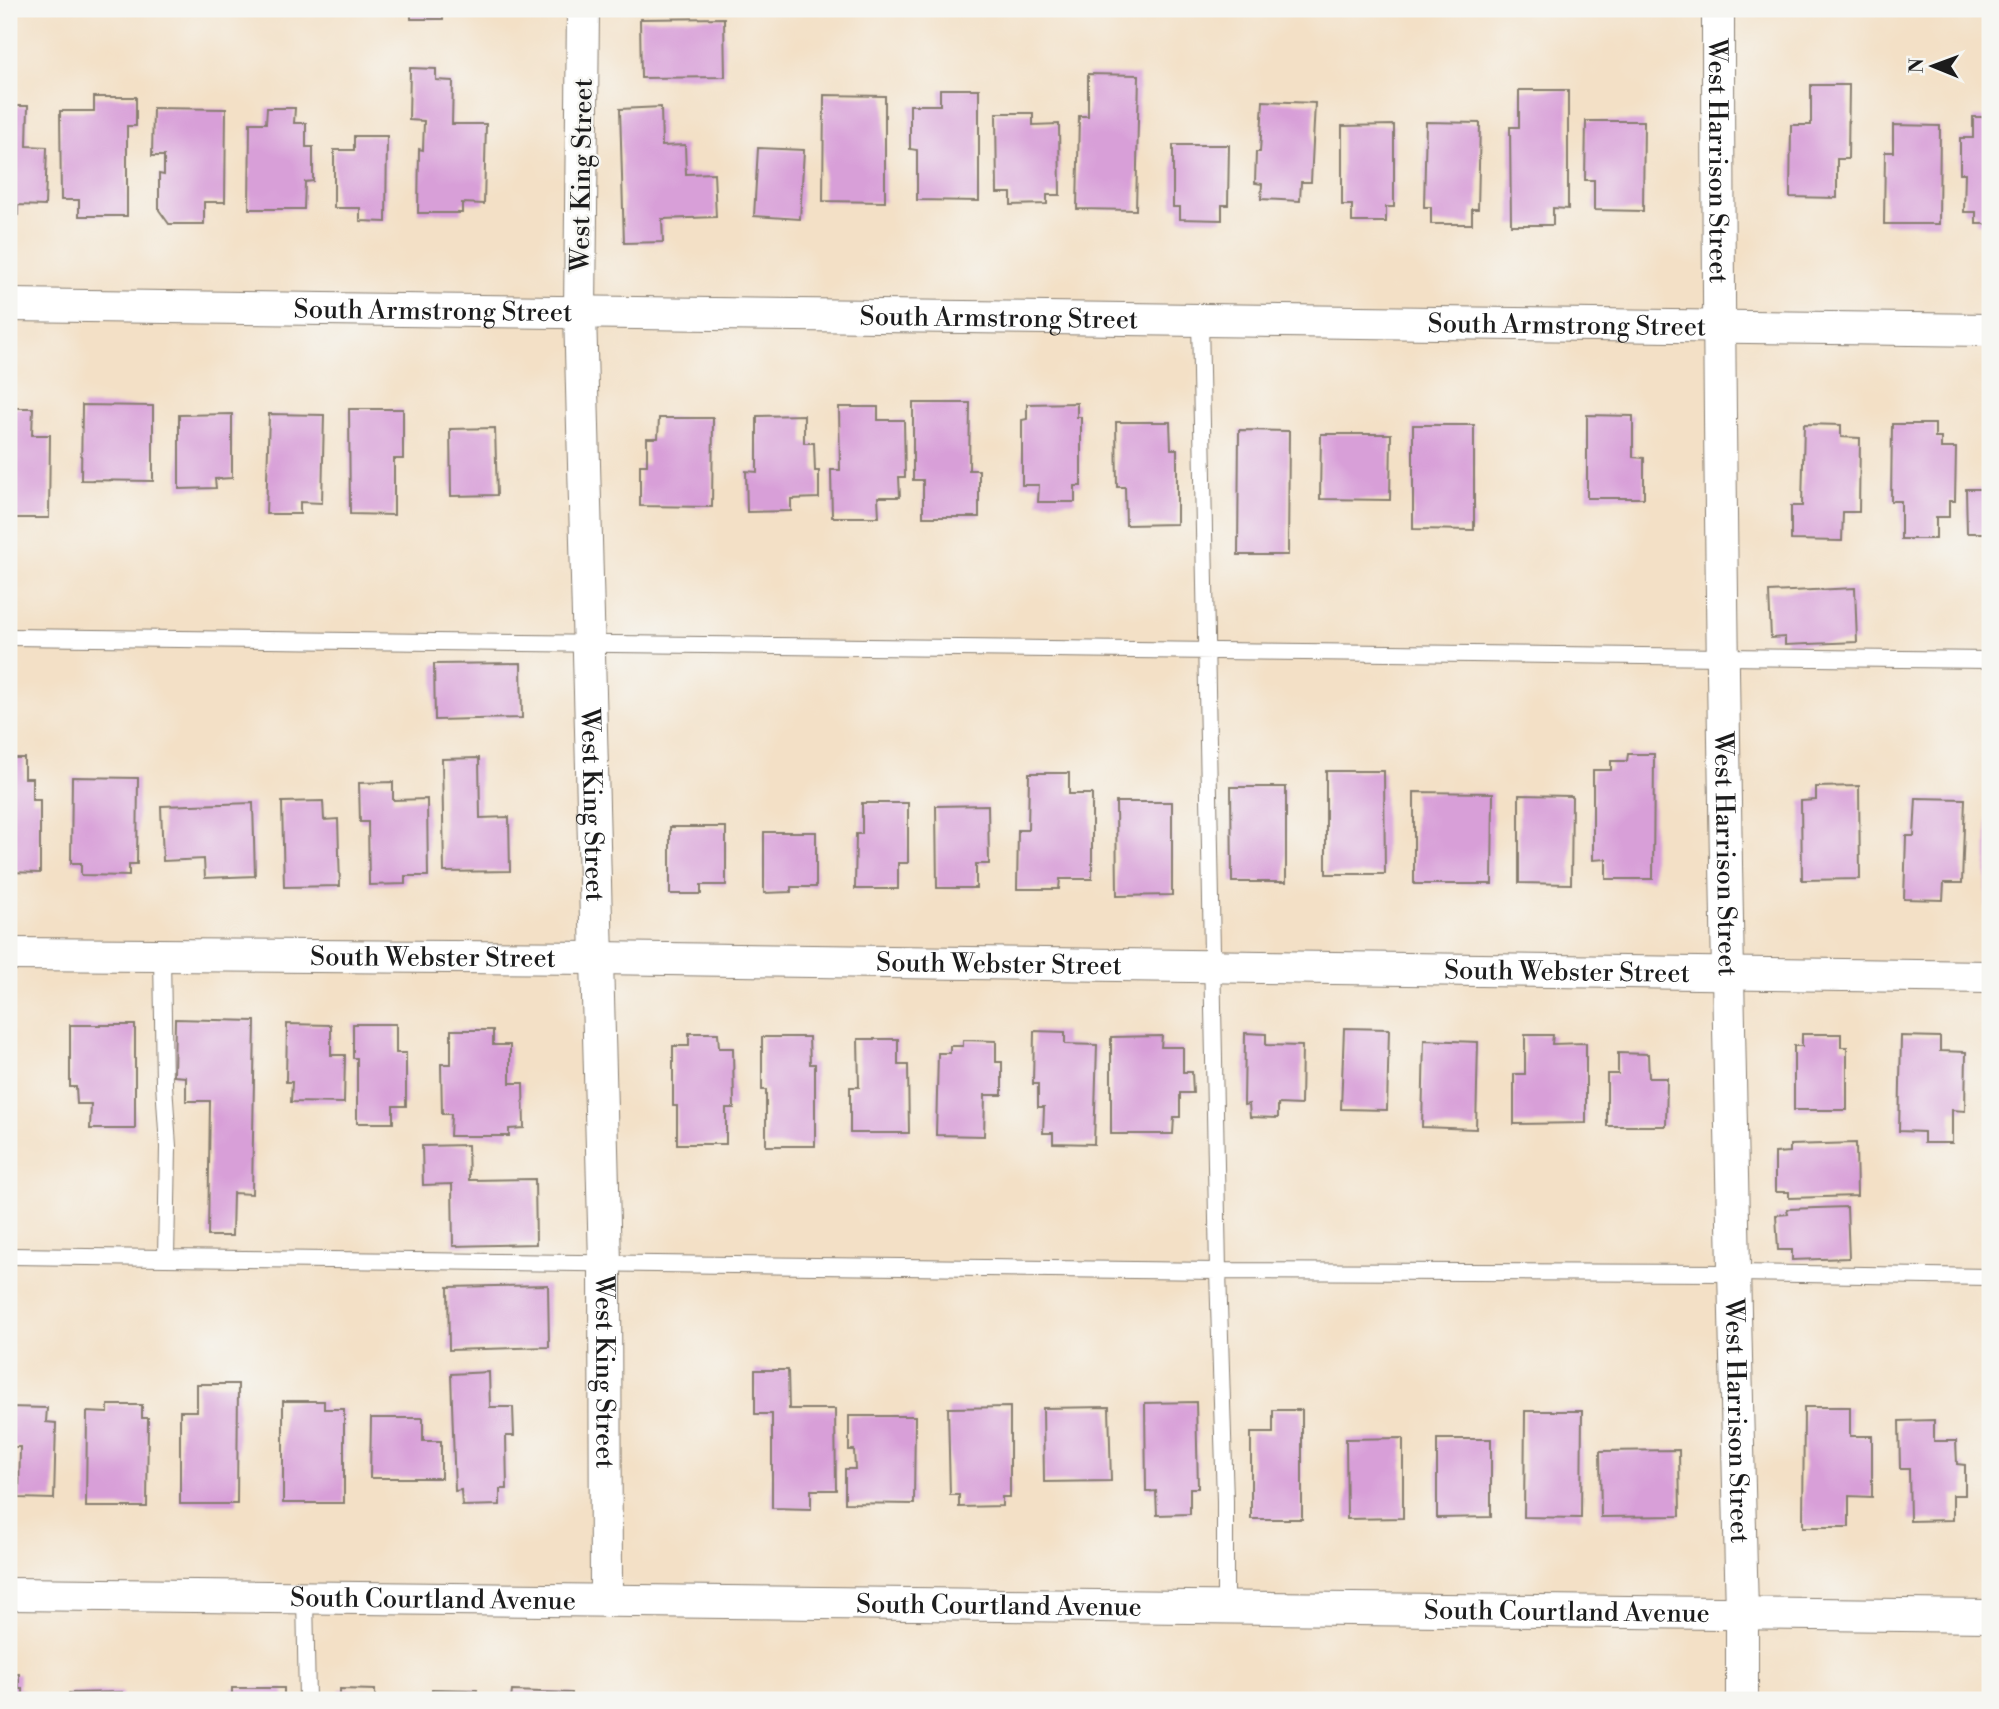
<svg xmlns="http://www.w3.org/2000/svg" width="1999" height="1709" font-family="'Libre Bodoni',serif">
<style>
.building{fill:#d89fd8}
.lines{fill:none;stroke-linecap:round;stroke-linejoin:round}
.service-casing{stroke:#887e71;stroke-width:18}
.minor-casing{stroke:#887e71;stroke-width:34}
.service{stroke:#fff;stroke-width:16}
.minor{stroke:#fff;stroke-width:32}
.labels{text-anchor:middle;stroke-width:5;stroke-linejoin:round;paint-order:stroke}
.street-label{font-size:26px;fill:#1c1c1c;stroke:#f6f6f2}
</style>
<rect width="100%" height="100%" fill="#f6f6f2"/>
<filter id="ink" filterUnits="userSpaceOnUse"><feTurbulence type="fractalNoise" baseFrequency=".0143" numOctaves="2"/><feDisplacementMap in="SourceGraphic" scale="14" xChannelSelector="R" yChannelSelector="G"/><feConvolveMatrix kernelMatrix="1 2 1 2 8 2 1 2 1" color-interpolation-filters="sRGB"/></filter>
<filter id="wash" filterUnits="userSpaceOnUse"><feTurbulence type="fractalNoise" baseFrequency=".00686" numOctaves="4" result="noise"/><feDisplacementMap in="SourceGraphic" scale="28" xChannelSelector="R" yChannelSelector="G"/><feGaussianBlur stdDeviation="1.57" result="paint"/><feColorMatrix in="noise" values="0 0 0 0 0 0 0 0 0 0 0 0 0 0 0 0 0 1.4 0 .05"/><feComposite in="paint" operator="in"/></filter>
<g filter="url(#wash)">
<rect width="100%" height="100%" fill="#f3e0c6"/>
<g id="blocks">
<path class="building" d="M411,9H443V19H411Z
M724,18L725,77L641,78L640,19Z
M410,68L436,69V80L453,81L452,124H486L484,204L462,203V213H418L419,149L423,150L424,121L409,120Z
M1088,74L1139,75L1136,210L1077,209L1079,116H1088Z
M1811,85H1849L1848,159H1837V198L1790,197L1791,125H1811Z
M940,89H979V201L917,200V150L910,149V105H940Z
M1519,90H1568V209L1553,208V225H1511L1510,127H1519Z
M824,95L885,96V202L823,201Z
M94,97H136V126H127V216H79V200H61L60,111H94Z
M1263,101L1315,103L1311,182H1301L1300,201L1261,199L1262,184L1255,183L1256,152H1260Z
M9,106H28L27,146L47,147L45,206L18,205V215H9Z
M661,107L662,146L685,145L686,174L714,173L716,217L662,219L663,242L624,243L620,109Z
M153,108L226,109L225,202H204V224H169L159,210V174L164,175V156H152Z
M267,108H295L294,123H306V147H313V181L305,182L304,209H249L250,123H266Z
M996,113H1033V125L1059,124L1060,195H1047V204L1011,205V193H997Z
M1973,117H1990V224H1976V212H1964L1965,173H1960V138H1973Z
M1586,121H1644L1643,211L1594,210V180H1585Z
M1426,122L1480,123L1478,209H1472V224H1431V207H1424Z
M1394,125V207H1386V222H1352V205H1342V126Z
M1893,125L1940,126L1939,224H1884L1885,152H1893Z
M354,136H387L386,222L360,221V208H334V150H354Z
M1173,145H1229L1228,205H1222V220L1180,219V207H1173Z
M758,148L804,150L800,219L754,216Z
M913,403H970L969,470H979V517H923V480H913Z
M1077,403V417H1081V486H1075V502H1038L1039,485H1022V420L1027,419V404Z
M82,405L153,406V481L81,480Z
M839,407H878V420H904L905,477H899L900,497H878L879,517H832L831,470H840Z
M9,408H33L32,435H50L49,518H9Z
M349,409H403V459H394V515L350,514Z
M232,414V478L215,479L216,488L179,489V415Z
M269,414L324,415L322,503L300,502V514H266Z
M804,415V443H814L815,471H819V498L791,499V511L747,512L746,471L757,472V416Z
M1587,415L1633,416V457L1644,458V498H1587Z
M659,418H713L712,507L640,506V465H647V438H658Z
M1116,422H1170L1171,449H1177V524L1126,525L1125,487H1117Z
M1804,424L1841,425V437L1860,438L1859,512H1843L1842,541L1791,540V506H1802Z
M1892,424H1935V438H1941V448H1956L1955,501H1949V517H1936V539H1901V501H1891Z
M1413,425H1474V530L1413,529Z
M495,428L497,495L451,496L450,429Z
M1239,430L1289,431L1288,555H1238Z
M1321,434H1391L1390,500L1320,499Z
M1966,489H1990V533H1967Z
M1855,588L1857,642L1785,645V637L1771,638L1769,592Z
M521,663L522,718L435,720L434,664Z
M1628,754H1654L1653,879H1606V859L1593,860V770H1611V761H1627Z
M9,758H24V778H32V800H40V873L9,872Z
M479,758L480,818L509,817L510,871L444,872L442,759Z
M1326,771H1384L1385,874H1326Z
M1029,773H1069V794H1092V879H1060L1059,889H1017L1018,830H1028Z
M72,777L138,778L137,864H129V876L81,875V863H71Z
M393,782V800L427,799L428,876H405V884L369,885L368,822H360L359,783Z
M1859,786L1860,879L1802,880L1801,801L1816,800V787Z
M1231,787H1286V882H1232Z
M1414,792L1493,793L1492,884H1414Z
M1519,795L1572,796L1571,884L1519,883Z
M1916,798L1965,799L1962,883H1944L1943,900L1904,899L1906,836H1914Z
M323,801L324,820L338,819L340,886L284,887L282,802Z
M1116,802H1172V895L1117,896Z
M253,803L255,876L205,878L204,859L163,861L161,806Z
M862,803H908V863H898V889H855L856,834H862Z
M988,805L989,864H976V888H937L936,806Z
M1987,819H1990V906H1986Z
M670,827H726V885H701V894H670Z
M764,832H816V887H791V892L764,893Z
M175,1019L255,1021L252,1194L233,1193L232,1236H208L210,1101H186V1077L174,1076Z
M287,1024L331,1025V1055H345L344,1103L291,1102L292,1082H286Z
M353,1024H396V1053H406V1106H393V1123H357V1058H353Z
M70,1025H135V1129H90L91,1104H77L76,1087H70Z
M1344,1028L1389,1029L1387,1110L1341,1109Z
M451,1030H493V1045H510V1083H523L524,1128L509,1129V1136H450L451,1114H442L441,1064H451Z
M1034,1031L1065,1032V1044L1097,1045L1094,1144L1053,1143V1133H1043L1044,1107H1038V1084H1033Z
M689,1033H718L719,1048H733L734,1108H726V1144H677V1106H673V1046H689Z
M1245,1033L1266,1034V1045L1302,1046L1301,1105L1278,1104V1118L1250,1117L1249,1104L1244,1105Z
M1802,1034H1841V1047H1847V1110H1794V1046H1802Z
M1525,1035H1553L1552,1044L1586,1043V1123L1514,1124V1074H1525Z
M1162,1036L1161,1047H1183V1072H1192L1193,1093H1180V1117H1174L1173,1134H1111V1037Z
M1901,1036L1940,1037V1051L1966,1052L1965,1111L1952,1110V1143H1924V1132L1899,1131Z
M762,1037H809L810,1064H815V1146H766V1090H762Z
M858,1039H898V1065H908L909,1133H850V1087H859Z
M963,1040L996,1041V1062H1002V1095H985L984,1136L936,1135L938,1053H950V1046H963Z
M1424,1040L1478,1042L1476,1129L1422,1127Z
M1618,1053L1648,1054L1649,1078H1667L1666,1126H1607V1074H1618Z
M1856,1143L1857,1196L1789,1198V1192H1775V1153L1790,1152V1145Z
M468,1145L469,1180L535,1179L536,1244L453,1246L452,1184L423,1185L422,1146Z
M1847,1207L1849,1258L1792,1260V1250H1778L1776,1215L1788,1214L1787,1209Z
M548,1285L549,1347L449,1350L448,1287Z
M755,1370H788L789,1409H835L836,1490H811V1509L772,1508V1414H755Z
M489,1372L490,1407H513L514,1436H506L507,1489H500V1505L462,1506L461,1490L455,1491L451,1374Z
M197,1384H238L237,1504H180V1411H197Z
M283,1401H324V1409H344V1503H283Z
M1196,1402L1198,1488H1190V1514L1157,1515L1156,1491L1146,1492L1145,1403Z
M108,1405H142V1418H148L147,1507H86L87,1412L108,1413Z
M9,1407L47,1408L46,1422L56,1423L54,1499L19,1498L20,1447H9Z
M1010,1407V1497H1002V1506L959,1507V1495H950L948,1408Z
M1109,1407L1111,1481L1044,1482L1043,1408Z
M1804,1407H1850V1436H1872V1497L1849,1496V1527H1803Z
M1273,1410H1302V1519H1251V1433H1273Z
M1525,1411H1582L1581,1518L1524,1517Z
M849,1416H915L914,1504L845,1503V1469H855L854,1450H849Z
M371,1418H423V1441H441V1478H370Z
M1934,1420V1441H1956L1957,1464L1965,1465V1495H1953V1520L1910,1521L1909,1469H1900L1899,1421Z
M1403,1438V1518L1347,1519L1346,1439Z
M1437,1439H1491V1517L1437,1518Z
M1679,1450L1680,1516L1601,1517L1600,1451Z
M9,1674H19V1689H23V1700H9Z
M232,1688H284V1700H232Z
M340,1689L375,1690V1700H340Z
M432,1689L477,1690L476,1700H432Z
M512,1691L572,1693V1700H511Z
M122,1692V1700H69V1693Z
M1162,1697L1206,1698V1700H1162Z"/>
</g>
</g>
<g filter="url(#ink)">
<use href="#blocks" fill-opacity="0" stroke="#887e71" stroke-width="2"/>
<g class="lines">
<g class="service-casing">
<path id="service" d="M1200,319L1218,1271L1225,1501V1607
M9,637L1990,660
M162,955L164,1084L168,1147L166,1258
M9,1256L1218,1271L1734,1273L1990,1277
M305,1597L307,1700"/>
</g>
<g class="minor-casing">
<g id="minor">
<path id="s1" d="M583,9L580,312L605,1263L606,1601"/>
<path id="s2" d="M1718,9C1718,544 1729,1078 1742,1613V1700"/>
<path id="s3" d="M9,305L1990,330"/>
<path id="s4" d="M9,954L597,958L1990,977"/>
<path id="s5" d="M9,1594L1990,1616"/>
</g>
</g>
<use href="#service" class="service"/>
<use href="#minor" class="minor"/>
</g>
</g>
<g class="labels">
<g class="street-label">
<text dy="9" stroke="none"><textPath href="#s2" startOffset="152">West Harrison Street</textPath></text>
<text transform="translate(581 175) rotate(-89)" y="9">West King Street</text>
<text dy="9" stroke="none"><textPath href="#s3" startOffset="424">South Armstrong Street</textPath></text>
<text dy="9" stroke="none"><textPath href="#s3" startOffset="990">South Armstrong Street</textPath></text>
<text dy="9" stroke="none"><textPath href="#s3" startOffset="1558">South Armstrong Street</textPath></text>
<text dy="9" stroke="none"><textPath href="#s1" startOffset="796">West King Street</textPath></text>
<text dy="9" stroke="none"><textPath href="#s2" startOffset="845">West Harrison Street</textPath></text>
<text dy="9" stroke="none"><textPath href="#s4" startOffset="424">South Webster Street</textPath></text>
<text dy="9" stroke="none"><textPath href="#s4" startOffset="990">South Webster Street</textPath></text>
<text dy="9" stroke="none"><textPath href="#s4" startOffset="1558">South Webster Street</textPath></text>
<text dy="9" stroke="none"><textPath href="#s1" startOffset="1363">West King Street</textPath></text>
<text dy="9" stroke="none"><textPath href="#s2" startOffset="1412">West Harrison Street</textPath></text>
<text dy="9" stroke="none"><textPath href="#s5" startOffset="424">South Courtland Avenue</textPath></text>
<text dy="9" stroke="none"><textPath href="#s5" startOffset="990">South Courtland Avenue</textPath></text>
<text dy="9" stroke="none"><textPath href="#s5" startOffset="1558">South Courtland Avenue</textPath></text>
</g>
</g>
<rect width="1999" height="1709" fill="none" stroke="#f6f6f2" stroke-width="35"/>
<g transform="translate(1933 66) rotate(271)" stroke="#f6f6f2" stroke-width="5" paint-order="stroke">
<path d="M0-5L12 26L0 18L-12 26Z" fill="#1c1c1c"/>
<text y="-10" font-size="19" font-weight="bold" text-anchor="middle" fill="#1c1c1c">N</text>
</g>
</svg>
